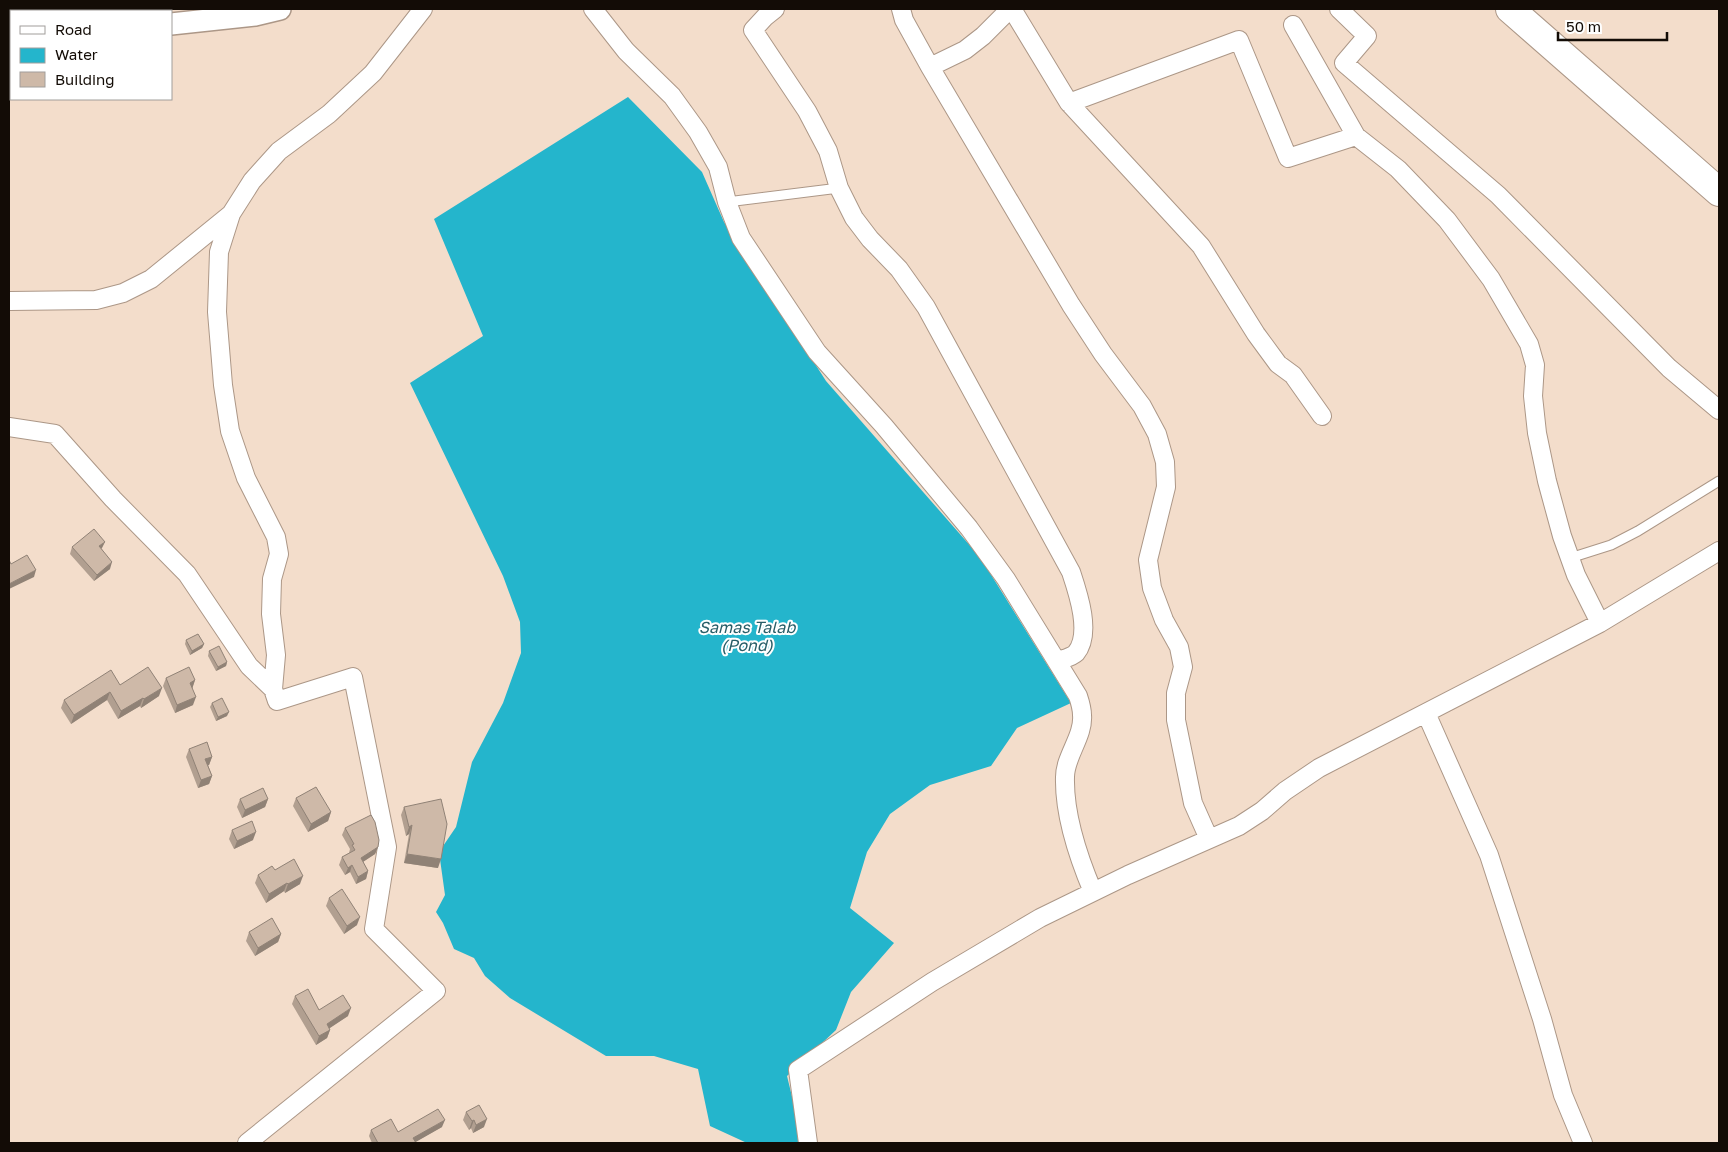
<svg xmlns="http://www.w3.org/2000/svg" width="1728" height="1152" font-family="'Golos Text',sans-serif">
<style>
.water{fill:#24b5cc}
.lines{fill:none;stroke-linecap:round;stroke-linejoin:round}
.service-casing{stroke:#ac9787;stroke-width:11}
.minor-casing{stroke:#ac9787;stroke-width:20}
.tertiary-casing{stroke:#ac9787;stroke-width:24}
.primary-casing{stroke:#ac9787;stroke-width:30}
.service{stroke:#fff;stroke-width:9}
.minor{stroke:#fff;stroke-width:18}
.tertiary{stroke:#fff;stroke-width:21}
.primary{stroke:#fff;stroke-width:28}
.wall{fill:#b19f90}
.shaded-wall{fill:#908276}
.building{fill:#ceb9a8;stroke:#908276}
.labels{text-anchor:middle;stroke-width:4;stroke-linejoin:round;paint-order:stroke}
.water-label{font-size:16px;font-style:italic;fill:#285e68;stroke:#fff}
</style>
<rect width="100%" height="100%" fill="#f3ddcb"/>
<path class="water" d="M628,97L702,172L724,222L826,381L980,557L1071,703L1017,728L991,766L930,785L890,814L867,852L850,908L894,943L851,992L836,1030L787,1076L797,1117L798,1143H747L710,1126L698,1069L654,1056H606L510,998L485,976L474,958L454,949L443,923L436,912L445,895L439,852L456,827L472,762L503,703L521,653L520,622L503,576L410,383L483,336L434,219Z"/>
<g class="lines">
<g class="service-casing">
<path id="service" d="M727,202L839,188
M1570,558L1611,545L1638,531L1719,481"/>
</g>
<g class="minor-casing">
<path id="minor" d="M593,9L626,51L672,96L698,132L718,167L727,202L741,238L817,352L884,426L969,528L1006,579L1078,696C1080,702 1082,708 1082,715C1084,736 1065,756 1065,777C1064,814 1079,859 1093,892
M775,9L765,17L753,30L807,111L828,151L839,188L854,218L870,239L899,269L926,307L1071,572C1078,593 1092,634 1076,653C1072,657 1063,659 1058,661
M901,9L904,20L930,67L1071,305L1103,354L1142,406L1157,434L1165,462L1166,487L1148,560L1152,588L1164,620L1179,647L1183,667L1176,693V720L1193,803L1209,839
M1012,9L1069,103L1239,40L1288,158L1356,136
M1339,9L1367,36L1344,63L1498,195L1669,368L1719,410
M1293,25L1356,136L1398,169L1447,220L1491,279L1529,344L1535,365L1533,396L1537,433L1547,481L1562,536L1576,575L1600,623
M930,67L965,50L983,36L1010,9
M1069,103L1201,246L1256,334L1278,364L1293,375L1322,416
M9,301L96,300L123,293L151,279L231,214
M9,427L55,434L113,499L187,574L249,666L273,689
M1426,713L1489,855L1542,1019L1563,1095L1583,1143
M247,1143L436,991L374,929L387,847L353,677L277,701L273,689L276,655L271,614L272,579L279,554L276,537L246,478L230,431L223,385L217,312L219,252L231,214L252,181L279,151L329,114L373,73L423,9
M808,1143L798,1070L932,982L1040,918L1128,875L1239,826L1262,811L1285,791L1319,768L1600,623L1719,551"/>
</g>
<g class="tertiary-casing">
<path id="tertiary" d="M171,24L255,15L280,9
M9,61H11"/>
</g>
<g class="primary-casing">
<path id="primary" d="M1510,9L1719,192"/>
</g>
<use href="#service" class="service"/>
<use href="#minor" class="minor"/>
<use href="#tertiary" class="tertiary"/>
<use href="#primary" class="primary"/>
</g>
<path class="wall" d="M72,547L102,549L110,569L94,581L70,554Z
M186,640L204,644L202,648L190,655L185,644Z
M209,651L227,662L226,666L216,671L208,656Z
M166,678L195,680L192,689L193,705L175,713L163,686Z
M120,685L159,696L141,708L140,706L118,719L107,700L71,724L61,708L64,700Z
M212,703L227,716L216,721L210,707Z
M189,749L212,757L209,765H208L212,776L209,784L198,788L186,757Z
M296,798L331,812L328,821L308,832L293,806Z
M240,799H268L265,807L242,818L237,807Z
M404,807L438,868L404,863L409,834L406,836L401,815Z
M345,828L378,847L375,854L363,862L368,871L366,879L356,884L350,872L345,875L339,865L342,857L349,853L350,849L342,835Z
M232,830L253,840L234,849L229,839Z
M275,870L300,884L285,893L284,891L266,903L255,883L258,875Z
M329,898L357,925L344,934L326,906Z
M249,932L281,934L278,942L255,956L246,941Z
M295,996L319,1010L348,1016L329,1028L330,1030L327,1038L316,1045L292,1004Z
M466,1112L484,1127L473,1133L471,1128L469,1130L463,1120Z
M442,1127L415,1142L416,1143H372L369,1136L371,1130L398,1132Z"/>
<path class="shaded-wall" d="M105,542L102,548L97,553L99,546Z
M112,562L110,569L94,581L97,575Z
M36,570L34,577L9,589V584Z
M204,644L202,648L190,655L192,651Z
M227,662L226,666L216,671L218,667Z
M195,680L192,689L187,691L190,683Z
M162,688L159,696L141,708L144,699Z
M110,692L107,700L71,724L74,715Z
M196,697L193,705L175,713L177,705Z
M143,698L140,706L118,719L121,711Z
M229,712L227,716L216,721L218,717Z
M212,757L209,765L202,767L205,759Z
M212,776L209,784L198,788L201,780Z
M268,799L265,807L242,818L245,810Z
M331,812L328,821L308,832L311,824Z
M412,825L409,834L406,836L409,827Z
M256,832L253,840L234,849L237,841Z
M378,847L375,854L358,865L361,858Z
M407,854L441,859L438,868L404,863Z
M352,865L350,872L345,875L348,868Z
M368,871L366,879L356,884L358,877Z
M303,876L300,884L285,893L288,884Z
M287,883L284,891L266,903L269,894Z
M360,917L357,925L344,934L347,926Z
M281,934L278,942L255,956L258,948Z
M351,1008L348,1016L324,1032L327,1024Z
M330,1030L327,1038L316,1045L319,1036Z
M487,1119L484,1127L473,1133L476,1125Z
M445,1120L442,1127L414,1143L413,1138Z
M474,1120L471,1128L469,1130L472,1121Z"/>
<path class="building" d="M94,529L105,542L99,546L112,562L97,575L72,547Z
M27,555L36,570L9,584V560L11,564Z
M198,634L204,644L192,651L186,640Z
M219,646L227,662L218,667L209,651Z
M148,667L162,688L144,699L143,698L121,711L110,692L74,715L64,700L111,670L120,685Z
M189,667L195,680L190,683L196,697L177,705L166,678Z
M222,698L229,712L218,717L212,703Z
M207,742L212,757L205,759L212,776L201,780L189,749Z
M316,787L331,812L311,824L296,798Z
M263,788L268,799L245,810L240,799Z
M441,799L447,824L441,859L407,854L412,825L409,827L404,807Z
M371,815L375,822L379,840L378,847L361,858L368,871L358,877L352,865L348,868L342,857L355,850L352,845L354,844L345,828Z
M252,821L256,832L237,841L232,830Z
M294,859L303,876L288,884L287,883L269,894L258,875L272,866L275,870Z
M342,889L360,917L347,926L329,898Z
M272,918L281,934L258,948L249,932Z
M308,989L319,1010L343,995L351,1008L327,1024L330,1030L319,1036L295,996Z
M479,1105L487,1119L476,1125L474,1120L472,1121L466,1112Z
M438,1109L445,1120L413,1138L416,1143H378L371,1130L391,1119L398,1132Z"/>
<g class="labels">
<g class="water-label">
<text x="747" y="633">Samas Talab<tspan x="747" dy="18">(Pond)</tspan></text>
</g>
</g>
<rect width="1728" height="1152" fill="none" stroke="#130c06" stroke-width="20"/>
<rect x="10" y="10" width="162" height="90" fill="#ffffff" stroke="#a19e9b"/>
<rect x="20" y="26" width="25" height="8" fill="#ffffff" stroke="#a19e9b"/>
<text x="55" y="35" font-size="15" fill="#130c06">Road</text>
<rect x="20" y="48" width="25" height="15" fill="#24b5cc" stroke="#a19e9b"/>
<text x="55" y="60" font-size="15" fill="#130c06">Water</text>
<rect x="20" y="72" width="25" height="15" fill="#ceb9a8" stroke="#a19e9b"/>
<text x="55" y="85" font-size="15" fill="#130c06">Building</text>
<path d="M1558 32v8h109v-8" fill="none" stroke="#130c06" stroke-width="2.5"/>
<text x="1566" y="32" font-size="15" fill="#130c06" stroke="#ffffff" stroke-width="4" paint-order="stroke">50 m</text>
</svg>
